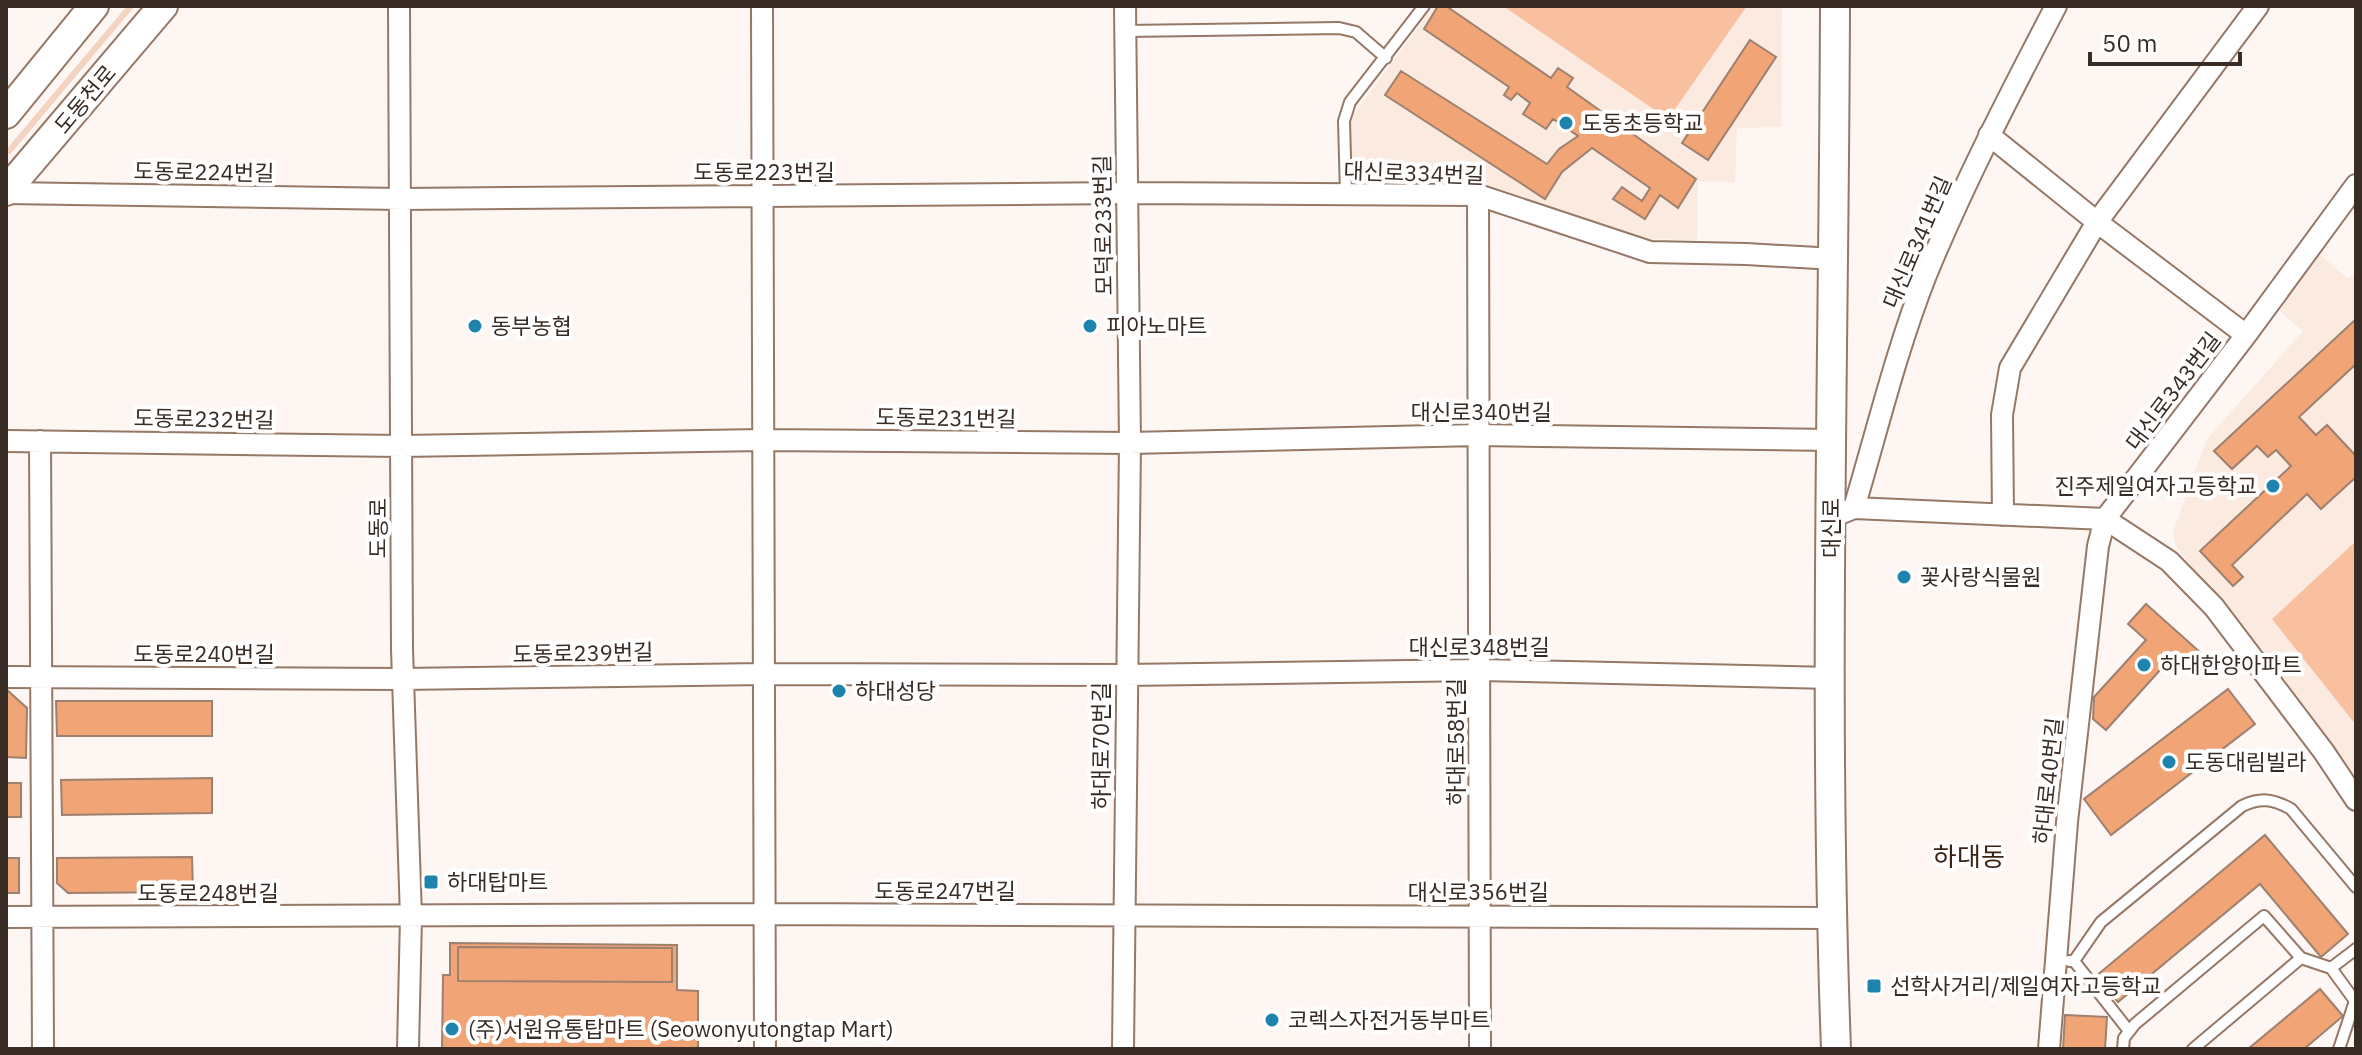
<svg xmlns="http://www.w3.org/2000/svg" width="2362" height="1055" font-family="'IBM Plex Sans','Noto Sans KR',sans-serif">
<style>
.built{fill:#faeae0}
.green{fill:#f9c0a0}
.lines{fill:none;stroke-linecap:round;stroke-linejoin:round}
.stream{stroke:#f4d3c1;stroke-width:6}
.building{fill:#f1a476;stroke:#9e806f;stroke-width:2}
.lane-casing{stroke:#967867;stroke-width:14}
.street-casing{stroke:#967867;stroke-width:24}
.secondary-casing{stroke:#967867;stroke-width:32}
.lane{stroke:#fff;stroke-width:10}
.street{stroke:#fff;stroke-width:20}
.secondary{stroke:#fff;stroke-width:28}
.poi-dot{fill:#1e84ae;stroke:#fff;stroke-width:3}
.labels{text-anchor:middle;stroke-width:8;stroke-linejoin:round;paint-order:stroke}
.street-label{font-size:22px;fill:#392c25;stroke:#fff}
.poi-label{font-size:22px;fill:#392c25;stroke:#fff;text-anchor:start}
.quarter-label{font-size:26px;fill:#3b2314;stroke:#fff}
</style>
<rect width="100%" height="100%" fill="#fdf6f3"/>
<path class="built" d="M1434,6H1782L1781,127L1737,128L1735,182L1698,181L1697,240L1648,239L1479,182L1356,181L1350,170V119Z
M2310,246L2348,279L2356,271V780L2300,712L2176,546L2173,532L2207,439L2303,331L2275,307Z"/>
<path class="green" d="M1503,6H1747L1668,119Z
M2356,541V725L2272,619Z"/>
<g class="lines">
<path class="stream" d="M9,151L131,6"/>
</g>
<path class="building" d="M1438,6H1446L1551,78L1558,68L1573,78L1567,87L1696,179L1678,208L1660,195L1645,219L1613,199L1622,187L1642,201L1650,188L1592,148L1562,172L1545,199L1385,95L1401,71L1547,164L1559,149L1578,136L1553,119L1546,129L1523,114L1530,103L1517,93L1511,100L1504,95L1509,87L1424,29Z
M1750,40L1776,57L1708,160L1682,143Z
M2356,319V364L2299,417L2316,435L2327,425L2356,456V477L2321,509L2307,494L2232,565L2243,577L2233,586L2200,551L2291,466L2276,450L2268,457L2257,446L2232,469L2214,451Z
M2146,604L2201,653L2184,672L2170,659L2106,730L2093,719L2094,697L2146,640L2128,624Z
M6,689L27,708L26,758L6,757Z
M2228,689L2255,724L2111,835L2084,799Z
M56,701H212V736H57Z
M212,778V813L62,815L61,780Z
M6,783H21V817H6Z
M2265,835L2348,934L2321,957L2260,884L2118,1002L2096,976Z
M192,857L193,892L68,893L57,883V858Z
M6,858H19V893H6Z
M450,943L677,945V990L698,991V1049H442L443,975H450Z
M458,947L672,948V982L458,981Z
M2320,989L2343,1016L2304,1049H2248Z
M2065,1015L2107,1017L2105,1049H2063Z"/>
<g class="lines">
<g class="lane-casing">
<path id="lane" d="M1125,31L1339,28L1356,32L1386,58
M1346,194L1344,121L1350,102L1424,6
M2069,961H2074L2129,1031
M2074,961L2101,922L2242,806C2261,797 2273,799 2291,809L2356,887
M2331,968L2356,949
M2123,1049L2124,1038L2135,1024L2264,916L2301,958L2331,968L2355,1001L2339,1049
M2193,1049L2301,958"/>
</g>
<g class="street-casing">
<path id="street" d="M399,6L402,649L411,917L408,1049
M762,6L765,1049
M1989,135L2097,222L2246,335
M6,193L401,199L1127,193L1478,195L1650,252L1746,254L1835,259
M1478,195L1480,1049
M6,441L402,446L761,440L1130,443L1478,435L1832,440
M40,441L43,1049
M1854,508C1877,431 1896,351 1926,275C1964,183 2010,94 2056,6
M1842,513L1854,508L2105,519
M2003,515L2002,415L2010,368L2097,222L2258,6
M2105,519L2169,561L2214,607L2324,752L2356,800
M6,677L402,679L764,674L1126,675L1480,670L1832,678
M6,917L765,914L1831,918
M1123,1049L1130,443L1125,6
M2049,1049L2067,822L2098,546L2105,519L2246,335L2356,185"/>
</g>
<g class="secondary-casing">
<path id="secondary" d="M1835,6C1834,354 1823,702 1836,1049
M6,114L94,6
M6,191L163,6"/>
</g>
<use href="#lane" class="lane"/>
<use href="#street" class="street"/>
<use href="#secondary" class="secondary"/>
</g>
<g class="poi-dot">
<circle cx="1566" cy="123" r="8"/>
<circle cx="475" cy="326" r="8"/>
<circle cx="1090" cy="326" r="8"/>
<circle cx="2273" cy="486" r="8"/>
<circle cx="1904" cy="577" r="8"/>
<circle cx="2144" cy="665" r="8"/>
<circle cx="839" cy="691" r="8"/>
<circle cx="2169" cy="762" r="8"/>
<rect x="423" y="874" width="16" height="16" rx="4"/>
<rect x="1866" y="978" width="16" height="16" rx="4"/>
<circle cx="1272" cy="1020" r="8"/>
<circle cx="452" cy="1029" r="8"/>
</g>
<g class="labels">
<g class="street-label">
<text transform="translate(85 99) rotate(-50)" y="8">도동천로</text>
<text transform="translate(204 172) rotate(1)" y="8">도동로224번길</text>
<text x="764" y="180">도동로223번길</text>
<text transform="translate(1414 173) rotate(2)" y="8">대신로334번길</text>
<text transform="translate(1103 225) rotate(-91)" y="8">모덕로233번길</text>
<text transform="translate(1917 242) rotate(-67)" y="8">대신로341번길</text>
<text transform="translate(2173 391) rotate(-53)" y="8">대신로343번길</text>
<text x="1481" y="420">대신로340번길</text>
<text transform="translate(946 418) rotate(1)" y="8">도동로231번길</text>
<text transform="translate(204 419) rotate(1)" y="8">도동로232번길</text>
<text transform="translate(378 528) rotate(-90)" y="8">도동로</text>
<text transform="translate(1831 528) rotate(-90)" y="8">대신로</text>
<text x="1479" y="655">대신로348번길</text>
<text transform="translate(583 653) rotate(-1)" y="8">도동로239번길</text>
<text x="204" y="662">도동로240번길</text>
<text transform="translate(1456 742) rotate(-90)" y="8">하대로58번길</text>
<text transform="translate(1101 746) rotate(-90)" y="8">하대로70번길</text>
<text transform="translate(2048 781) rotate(-84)" y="8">하대로40번길</text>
<text x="945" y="899">도동로247번길</text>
<text x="1478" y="900">대신로356번길</text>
<text x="208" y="901">도동로248번길</text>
</g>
<g class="poi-label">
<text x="1582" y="131">도동초등학교</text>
<text x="491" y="334">동부농협</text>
<text x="1106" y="334">피아노마트</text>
<text x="2257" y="494" text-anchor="end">진주제일여자고등학교</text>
<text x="1920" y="585">꽃사랑식물원</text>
<text x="2160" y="673">하대한양아파트</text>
<text x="855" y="699">하대성당</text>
<text x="2185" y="770">도동대림빌라</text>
<text x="447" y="890">하대탑마트</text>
<text x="1890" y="994">선학사거리/제일여자고등학교</text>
<text x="1288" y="1028">코렉스자전거동부마트</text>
<text x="468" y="1037">(주)서원유통탑마트 (Seowonyutongtap Mart)</text>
</g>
<g class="quarter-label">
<text x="1969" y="866">하대동</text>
</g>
</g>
<rect width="2362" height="1055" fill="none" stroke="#392c25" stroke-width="16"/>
<path d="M2090 52v12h150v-12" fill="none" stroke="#392c25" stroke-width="4"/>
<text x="2102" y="52" font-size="24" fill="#392c25" stroke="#ffffff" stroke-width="6" paint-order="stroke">50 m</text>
</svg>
